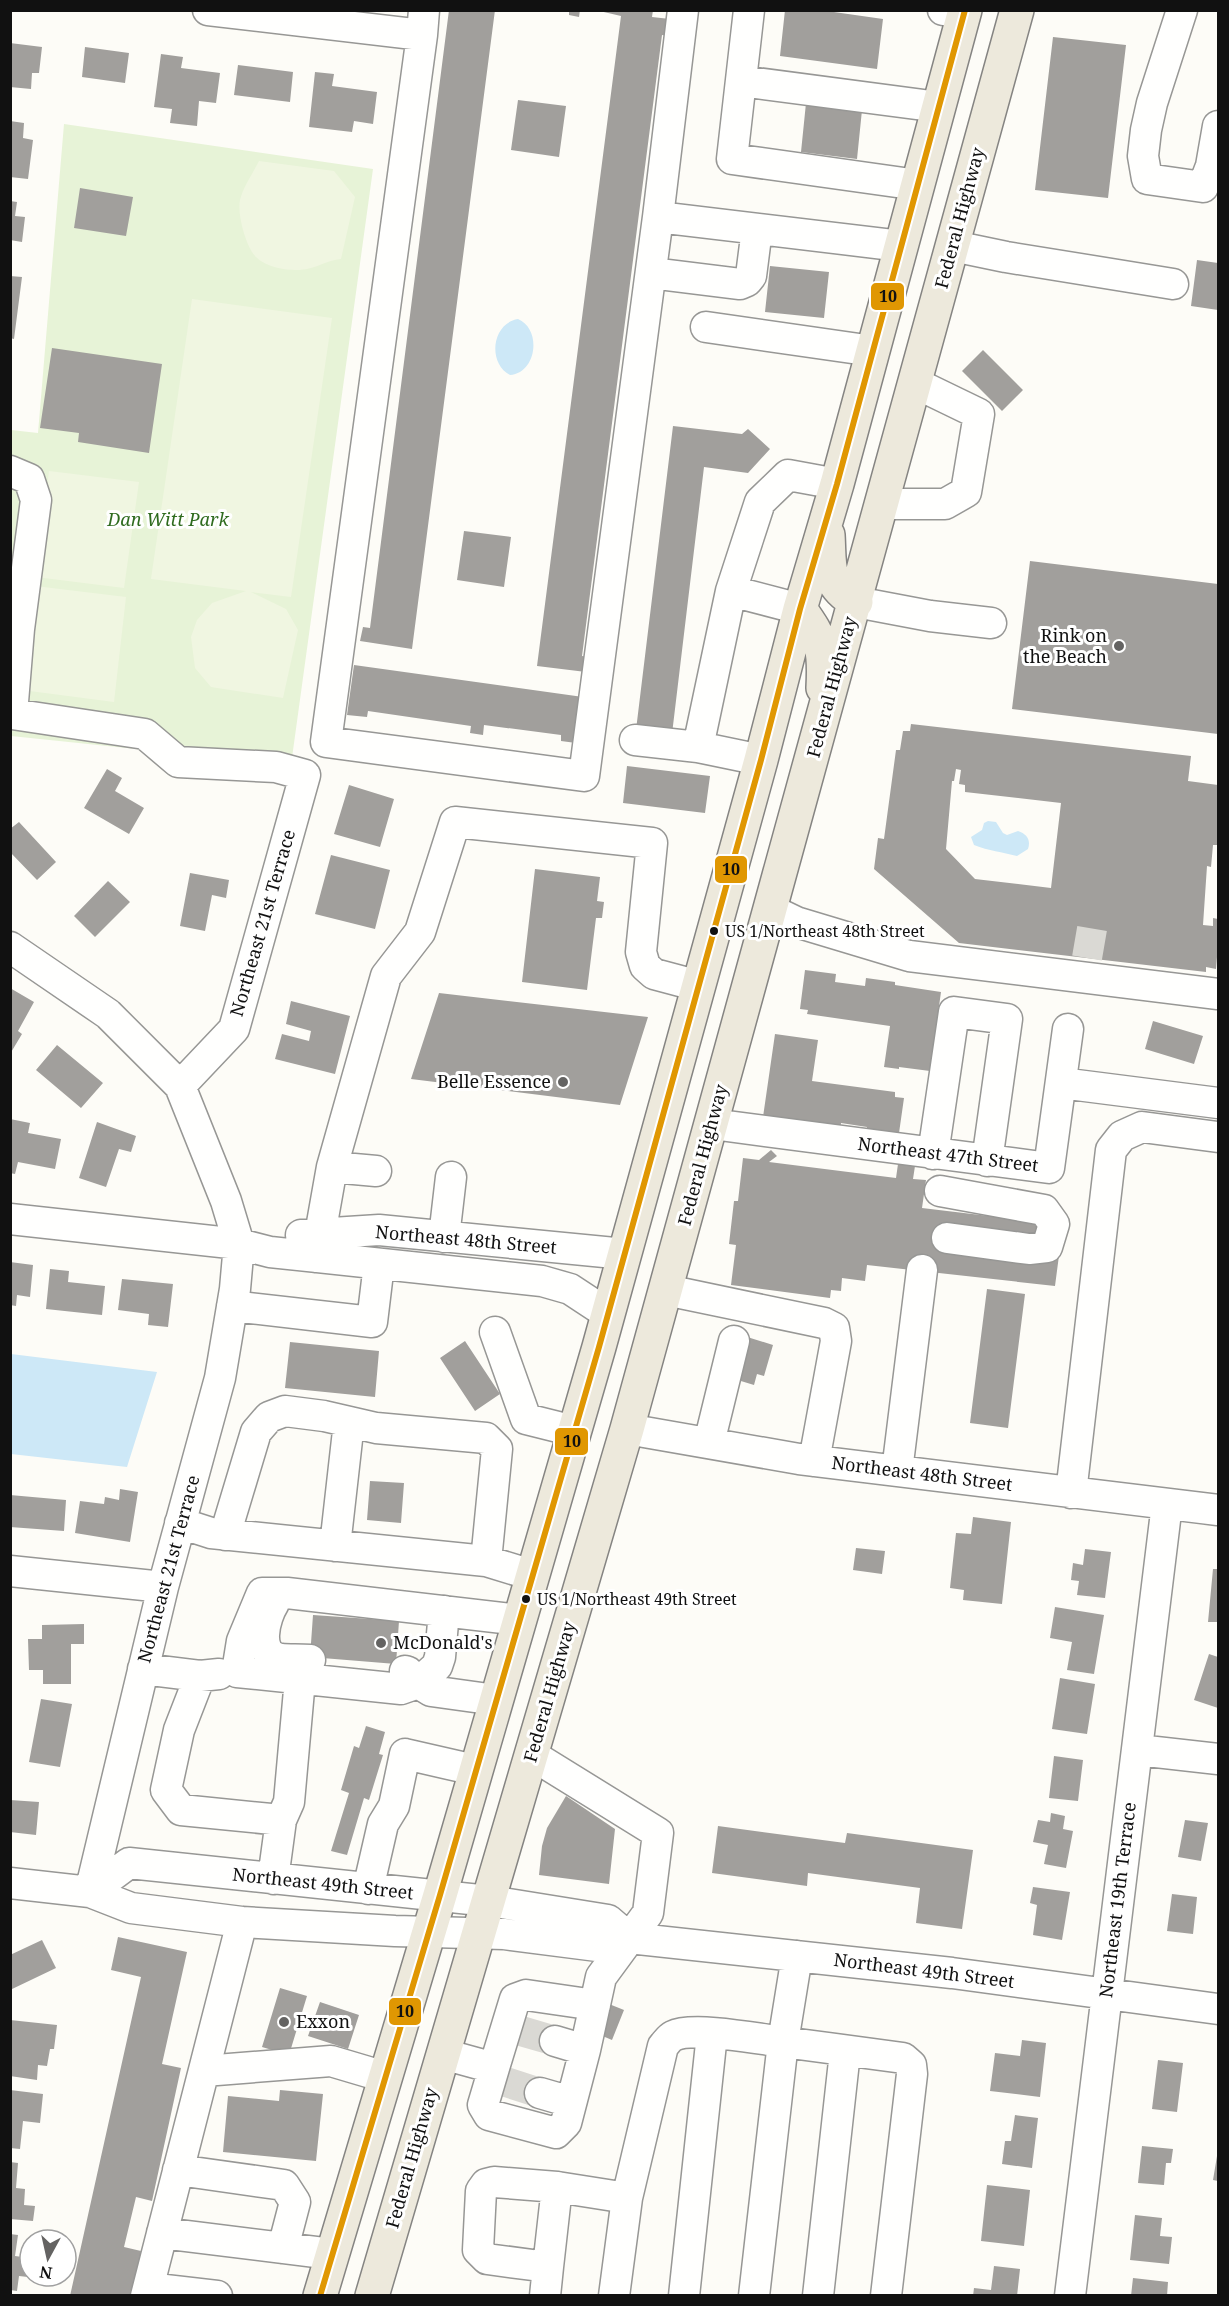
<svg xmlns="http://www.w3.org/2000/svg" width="1229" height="2306" font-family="'Noto Serif',serif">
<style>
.green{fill:#e7f3d7}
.pitch{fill:#f0f6e1}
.water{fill:#cde8f7}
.building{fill:#a19f9c;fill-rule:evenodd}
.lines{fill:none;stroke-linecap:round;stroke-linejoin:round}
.minor-tunnel{stroke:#dad9d4;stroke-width:30;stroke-dasharray:30 15;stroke-linecap:butt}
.minor-casing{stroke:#979795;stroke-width:33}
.major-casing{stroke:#858482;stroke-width:36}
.minor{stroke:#fffffe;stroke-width:30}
.major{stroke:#ede9dc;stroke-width:33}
.bus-1-casing{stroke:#fff;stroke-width:10}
.bus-1{stroke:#e09702;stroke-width:6}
.poi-dot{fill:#646362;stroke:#fff;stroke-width:2}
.bus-dot{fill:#111;stroke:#fff;stroke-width:2}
.labels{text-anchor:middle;stroke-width:6;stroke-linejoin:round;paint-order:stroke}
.bus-label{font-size:16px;fill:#111;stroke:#fff;text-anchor:start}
.street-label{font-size:18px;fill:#111;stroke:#fff}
.park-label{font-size:18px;font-style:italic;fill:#2f6b1f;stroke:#fff}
.poi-label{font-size:18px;fill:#111;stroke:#fff;text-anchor:end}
.line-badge{stroke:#fff;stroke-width:2}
.pale-badge-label{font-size:16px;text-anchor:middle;font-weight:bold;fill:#111}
</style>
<rect width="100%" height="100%" fill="#fdfcf7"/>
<path class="green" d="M64,124L373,169L291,765L11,736V430L38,433Z"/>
<path class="pitch" d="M259,161L334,171L355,197L341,259C323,261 316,270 296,270C284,270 266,267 256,257C246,247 237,214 240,200C243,187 253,173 259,161Z
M192,299L332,318L291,597L251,592L286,609L298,630L283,698L211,687L195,668L191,637L197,620L212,603L246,591L151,579Z
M49,471L139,482L124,588L36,577Z
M35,586L126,597L114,702L22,690Z"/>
<path class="water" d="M518,319C542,329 537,373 510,375C487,363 492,323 518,319Z
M988,821L996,822L1003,833L1007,835L1018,831C1027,834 1031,840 1028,849L1017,856C1002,852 989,851 974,845L971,837L982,830L984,823Z
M11,1354L157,1372L127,1467L11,1454Z"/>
<path class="building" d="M449,10H495L412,649L360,641L363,627L370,628Z
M569,10H580L579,17L569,15Z
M595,10H653L652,17L670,19L669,36L662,35L582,656L588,657L586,672L537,666L621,16Z
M785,10H820L883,19L877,69L780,56Z
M1053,37L1126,45L1108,198L1035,190Z
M10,43L42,47L39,73H32L31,89L10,87Z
M85,47L129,53L125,83L82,77Z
M161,54L183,57L181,68L220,73L216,103L199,101L197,126L170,123L172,109L154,107Z
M238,65L293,72L290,102L234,95Z
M315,72L334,74L332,86L377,92L373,124L354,121L352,132L309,127Z
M518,100L566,106L559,157L511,150Z
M806,103L862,110L857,159L801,152Z
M10,121L24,123L23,138L33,140L28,179L10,177Z
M80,188L133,197L126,236L74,228Z
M10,201L17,202L15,216L25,217L22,242L10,240Z
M1197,260L1218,263V310L1191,306Z
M770,266L829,272L824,318L765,312Z
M10,276L22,277L14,339L10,338Z
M52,348L162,364L149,453L78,442L79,433L40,428Z
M983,350L1023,390L1002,411L962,371Z
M673,426L742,434L748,429L770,449L748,473L704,467L672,734L636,730Z
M464,531L511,537L504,587L457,580Z
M1030,561L1218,584V734L1012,709Z
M354,665L583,697L576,743L561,741V735L484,725L483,735L470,733L471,726L368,711L367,717L347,715Z
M911,724L1191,756L1188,781L1218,785V845H1213L1211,867L1207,866L1203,925L1213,926V918L1218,919V957H1217L1216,969L1206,967V972L959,943L874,869L878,838L884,839L896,750H900L903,731H910ZM956,769L961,770L959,784L965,785V792L1061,803L1051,888L975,879L946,849L952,781H954Z
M627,766L710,776L705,813L623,803Z
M107,769L122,778L115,791L144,808L129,834L84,808Z
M349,785L394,799L380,847L334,834Z
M19,822L56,862L37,880L10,852V829Z
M331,855L390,870L375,929L315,914Z
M535,869L600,877L597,901L604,902L602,918H596L587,990L522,982Z
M190,873L229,880L226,898L212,895L205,931L180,926Z
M108,881L130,902L95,937L74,916Z
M805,970L836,974L835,982L865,986L866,978L895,982V985L941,992L930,1071L899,1067V1069L884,1067L890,1026L807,1014L808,1010L800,1009Z
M10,988L34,1002L18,1031L22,1034L10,1054Z
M439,993L648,1017L620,1105L411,1079Z
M291,1001L350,1016L335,1074L275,1059L282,1034L309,1041L311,1031L286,1024Z
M1153,1021L1203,1036L1194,1064L1145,1049Z
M775,1034L818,1040L812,1081L895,1092V1097L904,1098L898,1140L866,1135L867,1127L841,1123L840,1132L763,1117Z
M57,1045L103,1083L81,1108L36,1070Z
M10,1119L30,1123L28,1133L61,1139L55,1169L18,1162L15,1174L10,1173Z
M97,1122L136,1136L131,1152L119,1149L106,1187L79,1178Z
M771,1150L777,1156L769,1162L896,1178L898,1164L915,1166L913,1179L926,1180L922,1208L1063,1225L1055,1286L867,1265L865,1281L842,1278L841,1291L831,1290L830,1298L731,1285L736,1245L729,1244L734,1201H738L743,1158L759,1160Z
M10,1262L33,1265L30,1297L17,1295L16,1306L10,1305Z
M50,1269L69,1271L68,1282L105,1286L102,1315L46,1309Z
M122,1279L173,1284L168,1327L148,1325L149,1314L118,1310Z
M987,1289L1025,1294L1008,1428L970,1423Z
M744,1336L773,1345L764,1376L757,1374L754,1385L731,1378Z
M465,1341L500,1394L475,1411L440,1358Z
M290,1342L379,1351L375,1397L285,1388Z
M370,1481L404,1483L401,1523L367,1520Z
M120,1489L138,1492L130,1542L75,1533L80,1501L104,1504L105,1497L119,1500Z
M10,1495L66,1500L64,1531L10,1527Z
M973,1517L1011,1522L1002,1604L963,1600L964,1590L950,1588L956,1533L971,1534Z
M856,1548L885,1551L882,1574L853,1570Z
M1085,1549L1111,1552L1105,1598L1077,1595L1079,1581L1071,1580L1073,1563L1083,1565Z
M1213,1569H1218V1622H1208Z
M1055,1607L1104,1615L1094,1674L1067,1670L1072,1642L1050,1638Z
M313,1615L399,1621L396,1664L310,1657Z
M84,1624V1644H71V1684H43V1670H29L28,1639H42V1625Z
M1209,1654L1218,1657V1708L1194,1700Z
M1060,1678L1095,1684L1087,1734L1052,1729Z
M41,1699L72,1704L60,1767L29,1762Z
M366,1726L385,1732L379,1754L383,1755L369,1800L364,1798L347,1855L331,1851L349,1793L341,1790L354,1746L359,1748Z
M1054,1756L1083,1760L1078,1801L1049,1798Z
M566,1796L615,1829L609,1884L539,1875L542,1846L547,1828Z
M10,1800L39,1802L36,1835L10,1832Z
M1051,1813L1065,1816L1063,1829L1073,1831L1066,1868L1044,1864L1048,1845L1033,1842L1038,1820L1050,1822Z
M1185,1820L1208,1823L1201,1861L1178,1857Z
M718,1826L845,1843L847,1833L973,1850L962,1929L916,1923L920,1888L808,1873L807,1886L712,1873Z
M1033,1887L1070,1892L1062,1940L1033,1935L1037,1905L1030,1903Z
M1172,1894L1197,1897L1193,1934L1167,1931Z
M118,1937L187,1952L162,2064L181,2068L152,2201L136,2197L124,2247L141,2251L131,2296H70L141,1977L111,1970Z
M42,1940L56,1968L10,1990V1955Z
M280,1988L307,1996L289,2055L262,2047Z
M320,2002L359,2015L348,2049L308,2036Z
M604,2002L624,2010L612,2040L593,2032Z
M10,2020L57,2025L54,2049H50L47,2066L38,2065L37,2080L10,2076Z
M1022,2040L1046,2043L1040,2097L990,2091L995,2053L1020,2056Z
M1158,2060L1183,2063L1177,2112L1152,2109Z
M10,2090L43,2094L40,2123L23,2121L20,2149L10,2148Z
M280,2090L323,2094L316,2161L223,2152L228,2096L279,2101Z
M1015,2115L1038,2118L1032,2168L1002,2164L1005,2141H1011Z
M1142,2146L1173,2149L1171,2163H1166L1164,2185L1138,2183Z
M1217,2156H1218V2181L1213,2180Z
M10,2162L18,2163L16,2188L25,2189L24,2205L35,2206L33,2221L10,2219Z
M987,2185L1030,2190L1024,2246L981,2241Z
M1135,2215L1162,2218L1160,2236L1172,2237L1169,2264L1130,2260Z
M10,2234L18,2235L15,2256L30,2258L28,2277L19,2276L17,2291L10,2290Z
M994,2266L1020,2269L1017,2296H973L974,2288L991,2290Z
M1133,2278L1168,2282L1167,2296H1131Z"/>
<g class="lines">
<path class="minor-tunnel" d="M1087,958L1093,923
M521,2031L555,2041
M506,2082L540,2093"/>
<g class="minor-casing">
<path id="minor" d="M208,10L422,35
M424,10L422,35L326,742L584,776L658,217L901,246
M749,10L732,159L918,185
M943,10L965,13
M1182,10L1152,103L1146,130L1143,156L1147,179L1203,187L1211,166L1218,126
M741,81L939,107
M658,217L683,10
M953,246L1006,257L1173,284
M651,273L740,284L747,281L751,276L757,229
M706,327L873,351
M10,471L29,479L36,500L19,629L12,714L145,734L178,762L276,767L305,775L234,1029L180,1086
M883,504H945L966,492L979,414L915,383
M731,591L800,609
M856,602L930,616L991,623
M635,740L698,747
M761,760L698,747L731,591L760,502L788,475L837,484
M771,910L796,922L909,956L1218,994
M10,947L108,1014L180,1086L226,1201L239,1244L235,1289L220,1378L163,1587L90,1892
M1061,1083L1218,1103
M712,1124L1049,1168L1068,1029
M933,1154L954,1012L1007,1019L987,1161
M332,1167L376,1171
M940,1191L1044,1210L1054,1224L1047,1247L1029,1249L947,1238
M10,1219L239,1244L270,1252L542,1281L570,1289L608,1314
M301,1235L379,1230L625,1254
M444,1237L451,1177
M316,1257L332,1167L386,976L420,932L455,822L652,843L641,952L645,966L654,974L699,986
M666,1290L824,1323L834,1328L836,1341L814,1461
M232,1306L372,1322L379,1264
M495,1332L526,1419L574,1431
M627,1429L799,1459L1218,1510
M709,1443L734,1341
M897,1471L922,1270
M1071,1493L1111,1150L1122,1136L1142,1127L1218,1137
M180,1523L211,1533L486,1561L532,1575
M225,1535L256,1432L269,1417L285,1411L324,1416L376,1428L486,1438L497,1449L486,1561
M335,1546L349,1422
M10,1571L163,1587
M274,1603C265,1617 254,1655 281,1659C290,1660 300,1659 310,1660
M143,1669L200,1676L219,1674
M405,1671L408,1672L418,1683L437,1666L440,1657L444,1611
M200,1676L179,1730L166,1790L181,1810L281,1820
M496,1700L431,1691L418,1683L401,1689L237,1672L242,1641L262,1593H287L519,1620
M1138,1750L1218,1759
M273,1879L281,1820L289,1802L300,1679
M10,1883L90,1892L131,1908L242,1922L395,1931L504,1934L605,1947L629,1938L952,1973L1218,2009
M368,1889L383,1824L394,1806L405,1754L475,1770
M90,1892L129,1863L489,1901L608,1920L629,1938
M797,1956L783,2042L903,2058L911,2065L912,2074L886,2296
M555,2041L585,2050
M443,2054L494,2068L483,2105L489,2115L556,2133L566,2123L585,2050L601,1977L648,1913L658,1833L532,1755
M494,2068L515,1999L526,1995L595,2005
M204,2071L331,2061L385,2077
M540,2093L571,2102
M178,2170L284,2185L295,2202L283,2248
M162,2233L332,2254
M548,2267L557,2187
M148,2288L217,2296
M146,2296L242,1922
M545,2296L548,2267L487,2259L478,2250L481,2191L486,2184L494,2182L557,2187L627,2198L663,2046C666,2043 669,2038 673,2036C692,2026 760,2039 783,2042L754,2296
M614,2296L627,2198
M684,2296L712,2034
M818,2296L845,2052
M1070,2296L1167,1504"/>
</g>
<g class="major-casing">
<path id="major" d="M828,535C830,566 825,585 856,602
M800,609C823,641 825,649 823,688
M320,2296L440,1895L599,1347L761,760L800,609L837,484L965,10
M372,2296L627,1429L1017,10"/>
</g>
<use href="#minor" class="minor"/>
<use href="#major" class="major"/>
<g class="bus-1-casing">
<path id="bus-1" d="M320,2296L440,1895L599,1347L761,760L800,609L837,484L965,10"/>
</g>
<use href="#bus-1" class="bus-1"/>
</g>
<g class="poi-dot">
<circle cx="1119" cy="646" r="6"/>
<circle cx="563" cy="1082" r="6"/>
<circle cx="381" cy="1643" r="6"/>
<circle cx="284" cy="2022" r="6"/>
</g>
<g class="bus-dot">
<circle cx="714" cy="931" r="5"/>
<circle cx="526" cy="1599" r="5"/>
</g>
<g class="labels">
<g class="bus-label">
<text x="725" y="937">US 1/Northeast 48th Street</text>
<text x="537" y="1605">US 1/Northeast 49th Street</text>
</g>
<g class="street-label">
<text transform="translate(960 218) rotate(-75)" y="6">Federal Highway</text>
<text transform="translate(832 687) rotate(-75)" y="6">Federal Highway</text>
<text transform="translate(263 923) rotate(-74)" y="6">Northeast 21st Terrace</text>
<text transform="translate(703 1155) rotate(-75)" y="6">Federal Highway</text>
<text transform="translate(948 1155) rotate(7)" y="6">Northeast 47th Street</text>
<text transform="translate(466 1240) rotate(5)" y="6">Northeast 48th Street</text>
<text transform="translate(922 1474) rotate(7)" y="6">Northeast 48th Street</text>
<text transform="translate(169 1569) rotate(-75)" y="6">Northeast 21st Terrace</text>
<text transform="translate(550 1692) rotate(-74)" y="6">Federal Highway</text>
<text transform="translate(323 1884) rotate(6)" y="6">Northeast 49th Street</text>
<text transform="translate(1118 1900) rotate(-83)" y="6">Northeast 19th Terrace</text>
<text transform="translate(924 1971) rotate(7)" y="6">Northeast 49th Street</text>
<text transform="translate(412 2158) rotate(-74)" y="6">Federal Highway</text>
</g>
<g class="park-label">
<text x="168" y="526">Dan Witt Park</text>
</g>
<g class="poi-label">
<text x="1107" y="642">Rink on<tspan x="1107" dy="21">the Beach</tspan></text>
<text x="551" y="1088">Belle Essence</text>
<text x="393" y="1649" text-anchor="start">McDonald's</text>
<text x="296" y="2028" text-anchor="start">Exxon</text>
</g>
</g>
<g class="line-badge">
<rect x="870" y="282" width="35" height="29" rx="6" fill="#e09702"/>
<rect x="714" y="855" width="34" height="29" rx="6" fill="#e09702"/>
<rect x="554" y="1427" width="35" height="29" rx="6" fill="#e09702"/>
<rect x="388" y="1997" width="34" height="29" rx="6" fill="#e09702"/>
</g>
<g class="pale-badge-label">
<text x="888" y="302">10</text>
<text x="731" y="875">10</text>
<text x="572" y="1447">10</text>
<text x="405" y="2017">10</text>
</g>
<rect width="1229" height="2306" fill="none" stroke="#111111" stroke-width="24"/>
<g transform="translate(48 2258) rotate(188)"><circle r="28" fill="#ffffff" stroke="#a0a0a0" stroke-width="1.5"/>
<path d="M0-4.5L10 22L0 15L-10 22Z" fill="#646362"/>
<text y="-9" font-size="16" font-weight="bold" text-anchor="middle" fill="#111111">N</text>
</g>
</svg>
